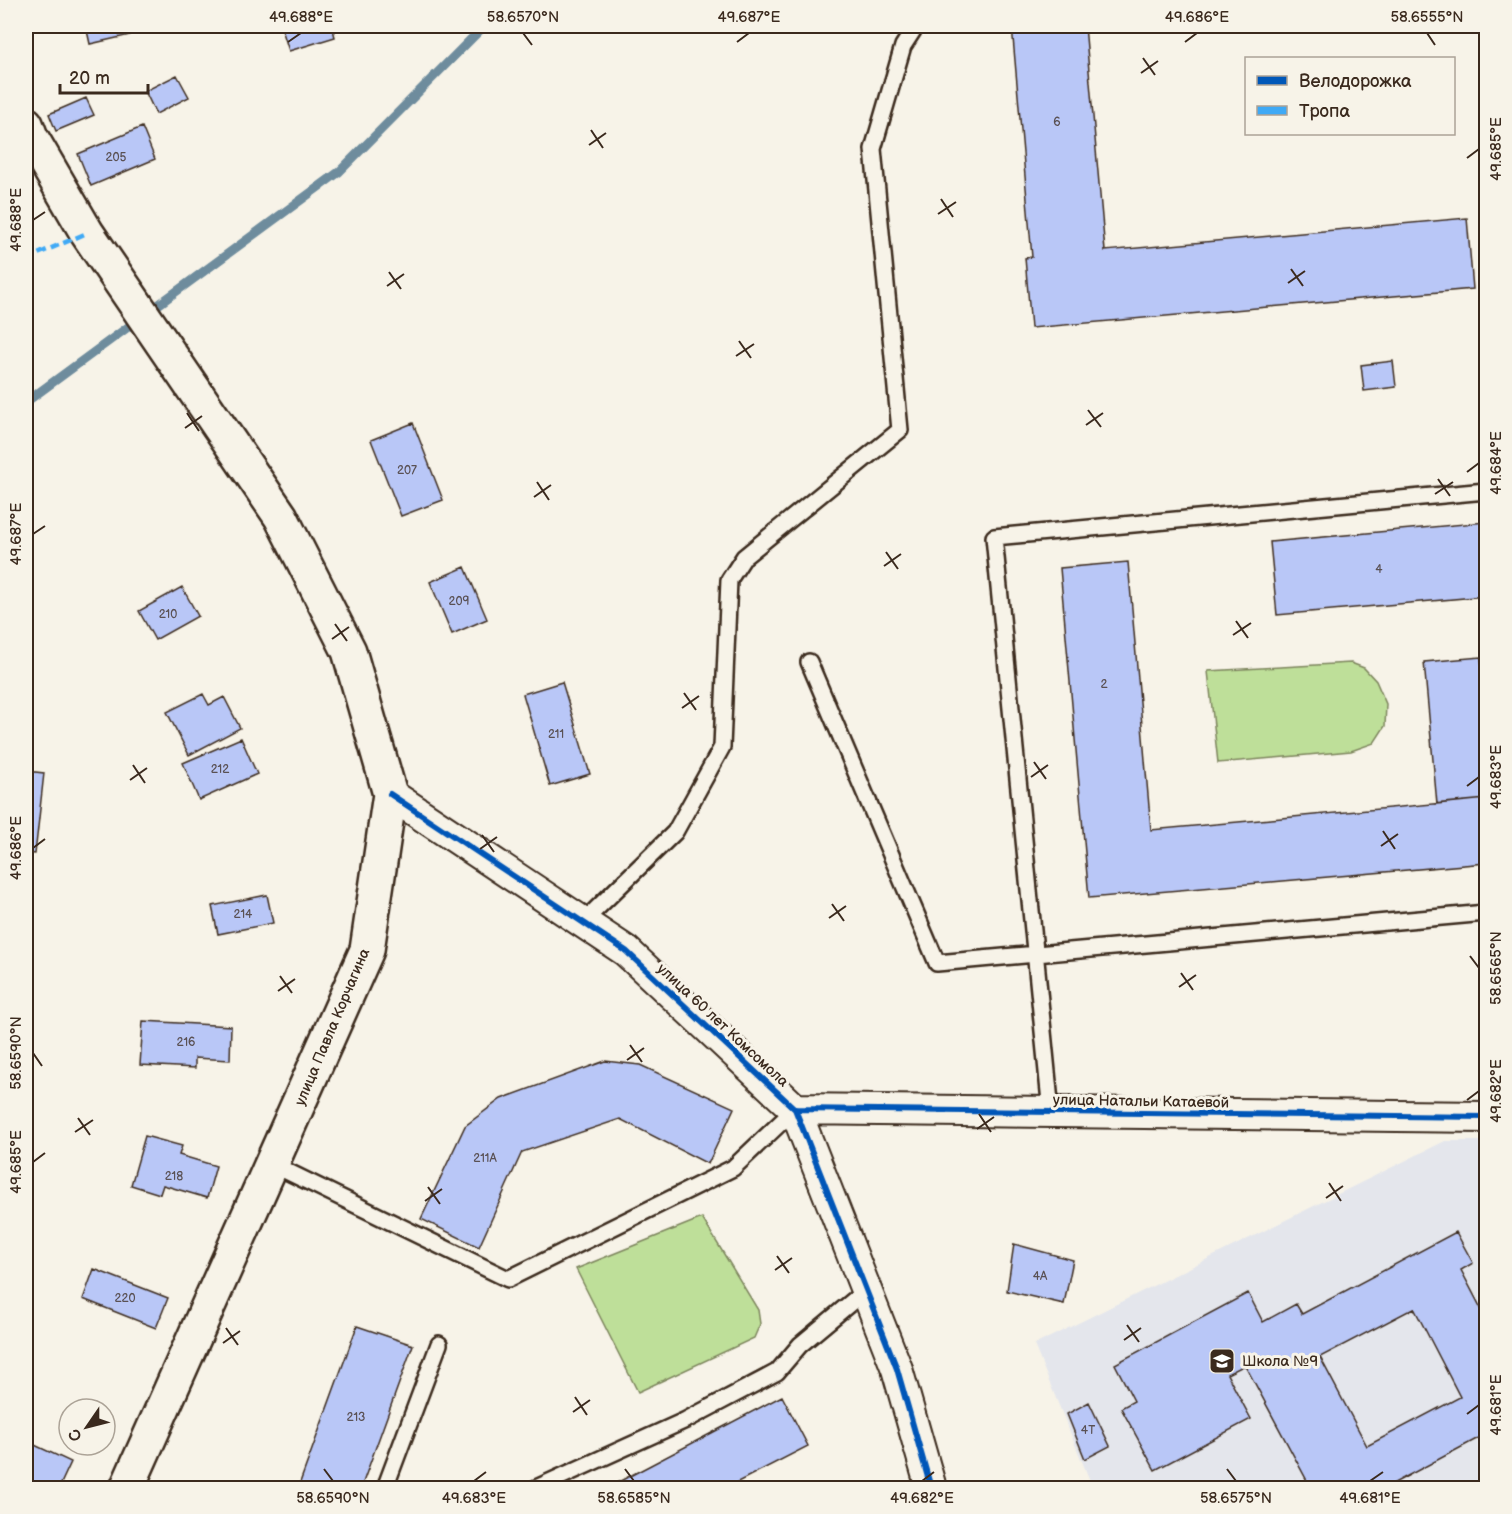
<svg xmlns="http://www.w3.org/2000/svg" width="1512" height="1514" font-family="'Balsamiq Sans',sans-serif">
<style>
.built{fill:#e4e6ec}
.green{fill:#bedf99;stroke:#7c845c;stroke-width:1.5}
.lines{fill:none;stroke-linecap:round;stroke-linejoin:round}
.stream{stroke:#6e8c9d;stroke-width:9}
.building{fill:#b9c7f7;stroke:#3b2a1e;stroke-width:1.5;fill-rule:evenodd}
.lane-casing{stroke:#3b2a1e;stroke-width:20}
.street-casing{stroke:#3b2a1e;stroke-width:34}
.secondary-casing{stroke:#3b2a1e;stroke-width:38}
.lane{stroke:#f7f3e8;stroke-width:15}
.street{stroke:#f7f3e8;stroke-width:30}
.secondary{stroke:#f7f3e8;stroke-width:33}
.quiet{stroke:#3fa9f5;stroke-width:4.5;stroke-dasharray:9 4.5;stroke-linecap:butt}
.cycleway-casing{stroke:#f7f3e8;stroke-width:10}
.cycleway{stroke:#0057b8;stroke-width:6}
.ticks{fill:none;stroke:#3b2a1e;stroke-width:2}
.labels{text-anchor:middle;stroke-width:6;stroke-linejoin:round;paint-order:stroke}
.number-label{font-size:12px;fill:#5a5154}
.street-label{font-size:15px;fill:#3b2a1e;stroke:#f7f3e8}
.poi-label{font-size:15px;fill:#3b2a1e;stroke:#f7f3e8;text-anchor:start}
.neatline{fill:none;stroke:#3b2a1e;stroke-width:2}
.ticks-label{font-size:15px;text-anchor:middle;fill:#3b2a1e}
</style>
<rect width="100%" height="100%" fill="#f7f3e8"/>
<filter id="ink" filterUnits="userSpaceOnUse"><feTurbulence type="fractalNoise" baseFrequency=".0167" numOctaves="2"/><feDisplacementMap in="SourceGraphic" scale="12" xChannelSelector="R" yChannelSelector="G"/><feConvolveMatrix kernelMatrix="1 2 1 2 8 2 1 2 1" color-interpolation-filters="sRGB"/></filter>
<g filter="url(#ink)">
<path class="built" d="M1445,1141H1486V1488H1093L1034,1345Z"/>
<path class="green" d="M1351,663L1364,668L1376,681L1386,704L1385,726L1374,743L1351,751L1218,763L1208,671Z
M702,1218L758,1310L760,1324L754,1338L638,1392L576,1269Z"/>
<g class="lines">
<path class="stream" d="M26,402L339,172L484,26"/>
</g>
<path class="building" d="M86,26H128L130,35L90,44Z
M281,26H332L335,37L289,51Z
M1012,26H1094H1085L1105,251L1467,218L1473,289L1031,328L1025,258L1032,257Z
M177,75L189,97L156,114L145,91Z
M86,98L94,115L56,131L49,114Z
M142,127L155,159L91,186L78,154Z
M1393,361L1396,387L1364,391L1361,365Z
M413,423L443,500L401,516L371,440Z
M1486,522V596L1277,615L1270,542Z
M1128,562L1151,830L1486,799V863L1089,898L1060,568Z
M465,567L487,619L452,634L430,582Z
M182,587L198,616L155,640L139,611Z
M1481,657L1486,719V799L1437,804L1424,662Z
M562,682L590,774L550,786L523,694Z
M203,694L209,705L224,697L240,728L189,755L167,712Z
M241,738L257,774L199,800L183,763Z
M26,771L44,773L35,854L26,853Z
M267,895L273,923L218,934L212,906Z
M143,1021L231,1026L230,1060L195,1058V1068L140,1065Z
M605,1061L640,1065L734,1108L708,1164L620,1119L522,1152L479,1247L421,1219L465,1126L501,1099Z
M145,1136L182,1146L179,1155L216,1166L207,1198L163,1185L160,1194L131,1185Z
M1456,1232L1473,1263L1461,1270L1486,1318V1434L1385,1488H1311L1245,1365L1227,1374L1251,1419L1155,1470L1121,1408L1134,1401L1115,1364L1248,1293L1263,1322L1296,1304L1302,1314ZM1414,1308L1460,1397L1367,1446L1320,1357Z
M1014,1244L1073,1260L1064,1304L1007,1291Z
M94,1269L168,1298L156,1328L83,1299Z
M357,1326L413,1345L361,1488H298Z
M782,1396L808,1446L726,1488H607Z
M1089,1402L1110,1446L1085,1459L1067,1414Z
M26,1441L71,1462L59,1488H26Z"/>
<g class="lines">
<g class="lane-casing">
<path id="lane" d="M809,662L937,963L1486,913
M583,922L675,832L722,747L729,580L744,557L900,430L873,149L903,46L916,26
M1051,1112L994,537L1486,491
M272,1164L508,1279L733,1168L795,1109
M385,1488L439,1344
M536,1488L686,1420L777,1372L800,1345L866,1290"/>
</g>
<g class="street-casing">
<path id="street" d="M390,794L626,951L795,1109L897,1369L931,1488
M795,1109L1486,1117"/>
</g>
<g class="secondary-casing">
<path id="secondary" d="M26,124L31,137L87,233L281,517L349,651L390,794L367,950L127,1488"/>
</g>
<use href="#lane" class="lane"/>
<use href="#street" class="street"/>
<use href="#secondary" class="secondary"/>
<path class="quiet" d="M26,259L87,233"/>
<g class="cycleway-casing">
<path id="cycleway" d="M390,794L626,951L795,1109L897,1369L931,1488
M795,1109L1486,1117"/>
</g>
<use href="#cycleway" class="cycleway"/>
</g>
</g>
<path class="ticks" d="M523,33L532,45M1427,33L1435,45M288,42L301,33M737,42L749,33M1185,42L1197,33M1143,58L1155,75M1141,73L1158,61M591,130L603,148M589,145L606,133M1467,158L1479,149M941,199L953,217M938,214L956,202M33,220L45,212M1291,269L1303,286M389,272L401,289M1288,283L1305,271M387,286L404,274M739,341L751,358M736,356L754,344M1088,410L1101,427M187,413L199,431M1086,425L1103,413M185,428L202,416M1467,472L1479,463M1438,479L1450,496M537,482L549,500M1435,494L1453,482M534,497L551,485M33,534L45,526M886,552L898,569M884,566L901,554M1236,621L1248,638M335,624L347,641M1233,635L1251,623M332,639L349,627M684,693L696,710M682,708L699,696M1034,762L1046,779M133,765L145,783M1031,777L1048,765M130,780L147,768M1467,786L1479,777M1383,831L1395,849M482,835L494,852M1381,846L1398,834M33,848L45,839M480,849L497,837M832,904L844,921M829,918L846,906M1470,956L1479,968M1181,973L1193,990M280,976L292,993M1179,987L1196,975M278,991L295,979M630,1045L642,1062M33,1053L42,1066M627,1060L644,1048M1467,1100L1479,1091M979,1114L991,1132M78,1118L90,1135M977,1129L994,1117M75,1132L93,1120M33,1162L45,1153M1329,1183L1341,1201M428,1187L440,1204M1326,1198L1343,1186M425,1201L442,1189M777,1256L789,1273M775,1270L792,1258M1127,1325L1139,1342M226,1328L238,1345M1124,1340L1141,1328M223,1343L240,1331M575,1397L587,1415M573,1412L590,1400M1467,1414L1479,1405M324,1469L333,1481M625,1469L634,1481M1227,1469L1236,1481M474,1481L486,1472M922,1481L934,1472M1370,1481L1383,1472"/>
<defs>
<g id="school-square" transform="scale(1.35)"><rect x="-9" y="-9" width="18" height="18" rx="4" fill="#3b2a1e" stroke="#f7f3e8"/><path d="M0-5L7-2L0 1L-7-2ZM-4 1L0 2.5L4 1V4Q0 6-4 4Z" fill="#fff"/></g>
</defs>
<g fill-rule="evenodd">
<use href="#school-square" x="1222" y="1361"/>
</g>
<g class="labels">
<g class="number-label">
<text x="1057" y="126">6</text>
<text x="116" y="161">205</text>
<text x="407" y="474">207</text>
<text x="1379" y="573">4</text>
<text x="459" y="605">209</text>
<text x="168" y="618">210</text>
<text x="1104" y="688">2</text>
<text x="556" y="738">211</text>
<text x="220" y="773">212</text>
<text x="243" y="918">214</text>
<text x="186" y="1046">216</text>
<text x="485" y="1162">211А</text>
<text x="174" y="1180">218</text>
<text x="1040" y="1280">4А</text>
<text x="125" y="1302">220</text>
<text x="356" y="1421">213</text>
<text x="1088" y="1434">4Т</text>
</g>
<g class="street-label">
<text transform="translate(723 1025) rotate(43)" y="5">улица 60 лет Комсомола</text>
<text transform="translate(332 1027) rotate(-67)" y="5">улица Павла Корчагина</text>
<text transform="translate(1141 1101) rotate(1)" y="5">улица Натальи Катаевой</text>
</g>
<g class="poi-label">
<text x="1242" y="1366">Школа №9</text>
</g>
</g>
<rect width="1512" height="1514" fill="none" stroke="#f7f3e8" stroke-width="66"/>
<rect x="1245" y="57" width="210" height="78" fill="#f7f3e8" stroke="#aca397" stroke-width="1.5"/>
<rect x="1257" y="76" width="30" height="9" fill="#0057b8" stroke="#aca397" stroke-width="1.5"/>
<text x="1299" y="87" font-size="18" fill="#3b2a1e">Велодорожка</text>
<rect x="1257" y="106" width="30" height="9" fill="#3fa9f5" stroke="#aca397" stroke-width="1.5"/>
<text x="1299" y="117" font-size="18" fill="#3b2a1e">Тропа</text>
<g transform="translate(87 1427) rotate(235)"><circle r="28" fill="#f7f3e8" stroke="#aca397" stroke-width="1.5"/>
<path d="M0-4.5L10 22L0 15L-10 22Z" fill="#3b2a1e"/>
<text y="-9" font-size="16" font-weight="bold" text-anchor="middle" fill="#3b2a1e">С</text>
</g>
<path d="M60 84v9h88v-9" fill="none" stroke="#3b2a1e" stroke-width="3"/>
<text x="69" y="84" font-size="18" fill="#3b2a1e" stroke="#f7f3e8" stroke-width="4.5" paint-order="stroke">20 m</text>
<rect x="33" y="33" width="1446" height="1448" class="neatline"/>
<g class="ticks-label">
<text x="301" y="22">49.688°E</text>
<text x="523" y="22">58.6570°N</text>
<text x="749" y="22">49.687°E</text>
<text x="1197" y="22">49.686°E</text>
<text x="1427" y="22">58.6555°N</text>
<text transform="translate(1496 149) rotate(-90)" y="5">49.685°E</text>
<text transform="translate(16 220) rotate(-90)" y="5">49.688°E</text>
<text transform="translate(1496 463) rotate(-90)" y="5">49.684°E</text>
<text transform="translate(16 534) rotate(-90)" y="5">49.687°E</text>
<text transform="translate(1496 777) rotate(-90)" y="5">49.683°E</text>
<text transform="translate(16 848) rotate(-90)" y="5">49.686°E</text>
<text transform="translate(1496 968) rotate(-90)" y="5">58.6565°N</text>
<text transform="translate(16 1053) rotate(-90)" y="5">58.6590°N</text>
<text transform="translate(1496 1091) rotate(-90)" y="5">49.682°E</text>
<text transform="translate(16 1162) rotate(-90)" y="5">49.685°E</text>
<text transform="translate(1496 1405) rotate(-90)" y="5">49.681°E</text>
<text x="333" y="1503">58.6590°N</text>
<text x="474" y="1503">49.683°E</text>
<text x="634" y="1503">58.6585°N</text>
<text x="922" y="1503">49.682°E</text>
<text x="1236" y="1503">58.6575°N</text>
<text x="1370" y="1503">49.681°E</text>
</g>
</svg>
